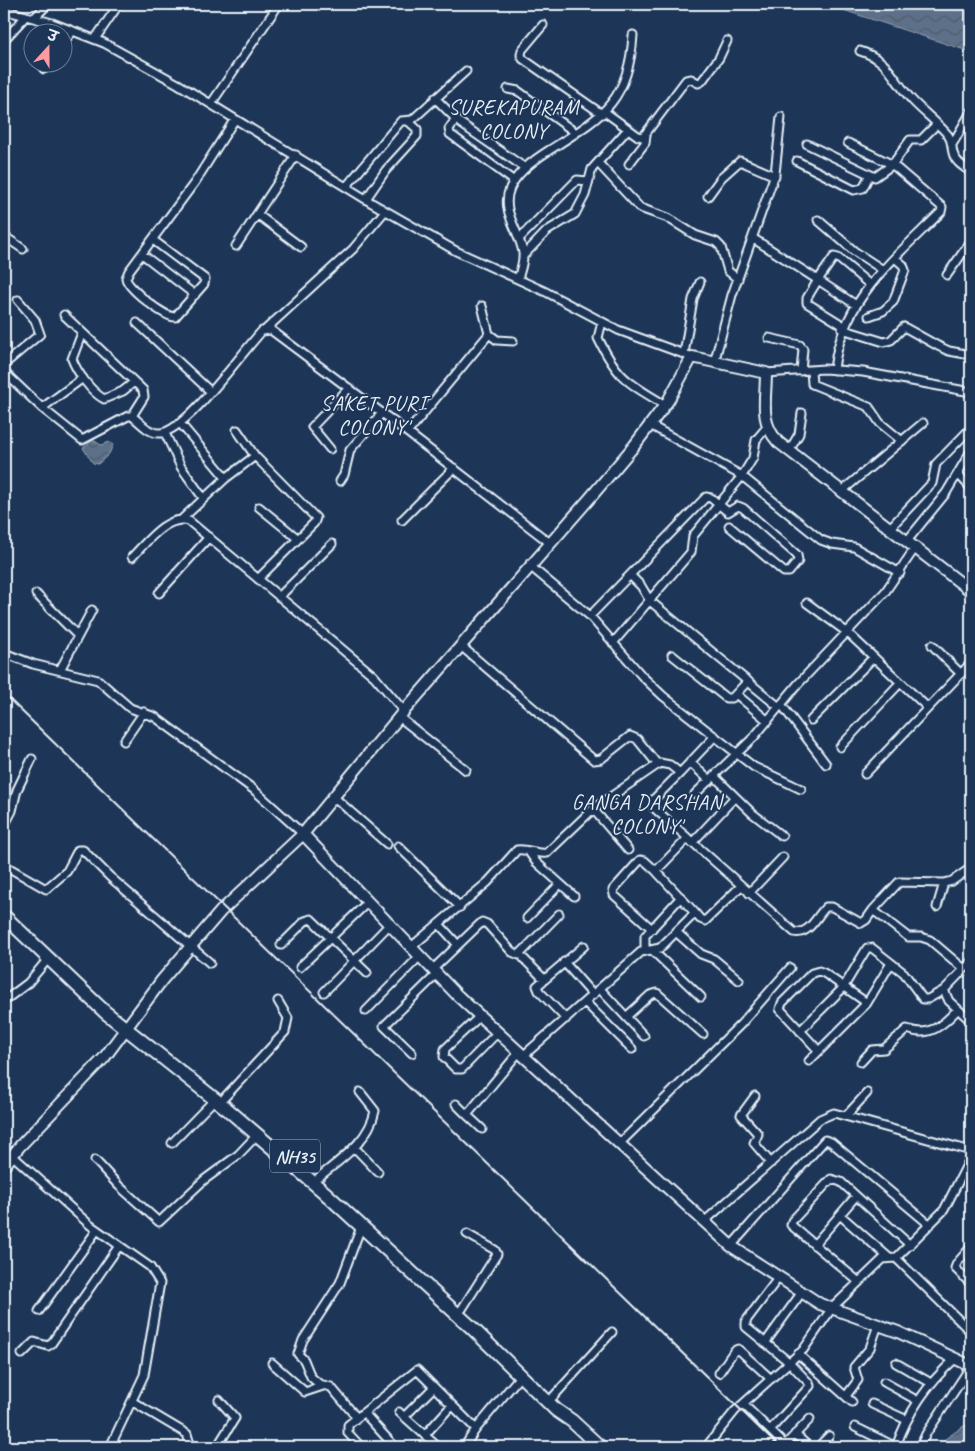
<svg xmlns="http://www.w3.org/2000/svg" width="975" height="1451" font-family="Caveat,'Playpen Sans Deva',sans-serif">
<style>
.water{fill:url(#water-waves);stroke:#95a4b5}
.lines{fill:none;stroke-linecap:round;stroke-linejoin:round}
.street-casing{stroke:#e8f1f8;stroke-width:11}
.secondary-casing{stroke:#e8f1f8;stroke-width:14}
.highway-casing{stroke:#e8f1f8;stroke-width:16}
.street{stroke:#1d3557;stroke-width:7}
.secondary{stroke:#1d3557;stroke-width:10}
.highway{stroke:#1d3557;stroke-width:12}
.rail{stroke:#e8f1f8;stroke-width:2}
.labels{text-anchor:middle;stroke-width:4;stroke-linejoin:round;paint-order:stroke}
.shield{fill:#1d3557;stroke:#abb9c8;stroke-width:1}
.shield-label{font-size:19px;font-weight:bold;fill:#e8f1f8}
.neighbourhood-label{font-size:21px;letter-spacing:1px;fill:#e8f1f8;stroke:#1d3557}
</style>
<defs>
<pattern id="water-waves" width="16" height="10" patternUnits="userSpaceOnUse" patternTransform="scale(1.25)"><rect width="16" height="10" fill="#5d7089"/><path d="M0 5q4-4 8 0t8 0" fill="none" stroke="#505a66"/></pattern>
</defs>
<rect width="100%" height="100%" fill="#1d3557"/>
<filter id="ink" filterUnits="userSpaceOnUse"><feTurbulence type="fractalNoise" baseFrequency=".02" numOctaves="2"/><feDisplacementMap in="SourceGraphic" scale="10" xChannelSelector="R" yChannelSelector="G"/><feConvolveMatrix kernelMatrix="1 2 1 2 8 2 1 2 1" color-interpolation-filters="sRGB"/></filter>
<g filter="url(#ink)">
<path class="water" d="M825,4H971V52Z
M93,440L101,445L109,442L113,445L109,454L98,464L93,463L83,448Z
M971,1421V1447H943L945,1439Z"/>
<g class="lines">
<g class="street-casing">
<path id="street" d="M4,10L52,23L104,43L178,84L372,203L456,251L546,292L618,330L692,357
M34,18L48,4
M543,25L522,50L521,55L523,59L602,114
M95,39L119,4
M4,40L26,16
M62,44L73,31
M860,51C890,60 892,79 912,100C923,112 937,122 948,135C953,142 951,145 953,153C955,162 964,167 971,172
M44,69L49,62
M508,89L518,91L576,133
M435,98L460,123L525,168
M211,104L279,4
M605,112L638,136L643,137L686,80L691,79L698,83L702,81L719,58L727,41
M456,119L449,129L450,134L514,181
M953,143L971,112
M807,144L875,177L892,165L910,140H921L937,124
M797,161L854,190L863,188L869,176
M598,163L640,208L668,218L695,235L716,242L721,247L728,271L738,279
M629,164L645,143L646,135
M346,187L401,121L412,120L466,71
M708,196L721,178L740,161L775,176
M366,199L386,170L417,136V129L408,121
M257,214L301,247
M818,220L854,251L883,270
M4,236L23,249
M519,239L577,180L588,181
M754,239L818,280L834,257L838,258L869,284
M153,240L205,279L204,284L175,317C164,317 127,288 126,278L129,271L195,182L235,119
M236,246L296,155
M142,254L195,295
M524,255L547,231L575,214L585,195L592,169L628,129
M947,275L971,241
M518,279C520,271 524,262 523,253C520,231 500,211 510,188C517,172 534,160 548,151C601,117 629,103 633,35
M64,315L143,390L144,397L132,416
M869,316L883,311L893,302L905,270L903,265L895,258
M602,322L598,338C618,379 627,382 665,405
M137,323L211,392
M844,326L807,303V298L818,280L856,305
M266,329L353,249L385,211
M842,329L884,342L891,340L904,327L938,346L949,351L971,355
M82,333L72,359C77,372 91,392 104,399L123,391L134,382
M489,334L497,340L513,341
M769,338L800,345L803,349L801,371
M684,354L693,299L700,282
M714,363L732,295L775,174L781,117
M4,367L8,361L40,334L35,320L18,300
M811,370L812,384L869,407L880,423L902,441
M834,370C841,300 895,258 941,212L942,207L893,165L848,143
M4,372L42,408L82,440L128,416H132C140,422 149,434 160,433C186,432 243,351 262,331L271,330L390,419L550,543
M766,373L824,369L863,372L971,392
M42,408L83,378
M180,423L226,478
M650,425L742,476L821,540L832,544L854,547L900,573
M237,430L255,456L316,518L314,523L258,579
M408,432L489,334L482,306
M165,433L181,467L201,495
M330,449L312,427L349,388
M789,451L799,434L802,413
M959,475L971,488
M340,481L344,475L350,450L382,413
M842,491L923,423
M259,507L297,538
M182,519L226,478L255,456
M402,520L454,468
M890,528L932,483L936,464L971,428
M907,541L946,493L971,451
M132,557C146,543 167,514 189,521L374,676L404,711
M530,566L590,616L642,676L663,696L754,767L801,789
M631,576L641,586L650,601L779,707
M965,586L971,577
M159,593L209,537
M36,594L78,636
M279,597L332,544
M807,603L848,633L928,708
M590,616L706,497L711,498L728,512L738,506L743,508L797,555L798,561L789,572H784L729,526
M613,643L691,552L693,536L742,476L753,458L756,440L767,427
M932,645L961,674
M461,646L594,760L601,759L630,736L637,739L658,765
M4,653L33,664L98,680L130,708L155,717L253,789L303,834
M672,655L726,698H732L748,681
M60,670L92,610
M736,694L768,721
M781,704L826,764
M399,717L466,770
M811,720L873,658
M124,741L144,712
M840,747L900,683
M690,762L710,781
M680,773L654,799V808L794,932C809,936 817,915 826,907H832L861,923L866,920L873,910
M865,774L971,663
M714,776L752,813L782,836
M695,794L754,737L798,684L885,592L915,548
M334,797L387,844
M593,809L628,850
M4,826L12,811L17,790L32,759
M692,843L735,797
M398,846L460,907
M529,852L536,862L574,896
M4,865L46,889L67,871L78,850H83L110,877L210,963
M749,893L783,857
M937,907L944,883
M695,913L700,919L705,921L741,886
M527,918L560,884
M439,924L458,945
M652,929L614,895L613,890L640,860L645,861L656,871
M676,932L701,954L714,959L739,980
M281,945L305,921L311,919L367,973
M410,948L488,882L517,850C527,848 536,855 547,853L593,809L660,763L670,765L680,773L715,736
M645,951V936L681,897
M653,951L701,997
M524,959L544,979
M564,962L593,995
M971,962L944,990L949,1001L971,1021
M300,967L368,902
M964,969L930,940L921,937H908L873,910L899,882L944,883L952,881L971,868
M432,970L482,922L487,924L512,952L519,955L559,914
M600,989L644,1036
M324,992L389,925
M4,1001L28,983L48,959
M585,1002L632,1049
M366,1011L419,957
M480,1016L445,1049L444,1057L456,1069H462L497,1033
M626,1017L650,995L657,993L703,1034
M566,1019L539,991L537,986L584,946
M800,1031L843,988L867,948H872L904,973L923,999H928L944,990
M819,1051L780,1009L782,1003L812,973L819,971L824,973L867,1003
M412,1053L384,1026L436,975
M523,1056L641,952L660,948L695,913L656,871L687,839
M809,1061L867,1003L891,963
M861,1062L872,1050L884,1049L907,1029C929,1038 943,1025 957,1010
M755,1096L741,1115L758,1134L754,1143L771,1163
M225,1097L285,1032L288,1018L278,1001
M456,1104L467,1115
M846,1116L867,1093
M482,1129L467,1115L519,1052
M172,1143L215,1099
M619,1144L741,1024L790,968
M355,1148L378,1172
M12,1155L90,1225L150,1267L160,1283L144,1375L110,1447
M971,1157L944,1210L896,1258L971,1332
M95,1160L119,1186L159,1222L204,1180L238,1155L258,1134
M319,1177C341,1159 369,1141 375,1111L360,1092
M840,1215L888,1257
M705,1221L820,1119L834,1113L971,1151
M814,1245L856,1196
M731,1246L825,1140L831,1142L930,1225
M971,1247L957,1263L955,1268L971,1284
M859,1282L791,1225L792,1221L831,1179L841,1182L910,1245
M462,1309L497,1254L495,1250L467,1234
M39,1311L97,1230
M765,1343L802,1292
M22,1354L34,1342L48,1346L51,1344L119,1246
M798,1354L852,1402
M272,1363L305,1392L323,1386
M896,1363L931,1383
M719,1373L734,1351L738,1349L771,1379
M884,1382L918,1401
M846,1396L858,1380L854,1367L870,1348L878,1325
M553,1397L612,1332
M133,1402L187,1434L191,1447
M743,1404L787,1447
M872,1404L907,1420
M399,1412L438,1447
M364,1413L395,1447
M404,1417L434,1387
M357,1418L331,1387L319,1384L311,1377L304,1360L298,1354L303,1340L340,1283L361,1227
M855,1427L896,1447
M770,1430L810,1386L809,1383L790,1363L746,1327V1321L779,1277
M795,1434L809,1447
M425,1435L452,1405
M785,1445L810,1419
M217,1447L235,1418L219,1400
M361,1447L348,1433V1425L417,1370L476,1429
M464,1447L476,1429L521,1375
M706,1447L735,1411L803,1350L832,1308L883,1259L896,1258
M818,1447L829,1436
M896,1447C908,1411 928,1383 956,1358
M920,1447L926,1434L971,1366"/>
</g>
<g class="secondary-casing">
<path id="secondary" d="M303,834L458,996L731,1246L820,1304L898,1332L971,1366
M4,1166L20,1146L104,1058L162,980L221,911L303,834L404,711L590,498L634,446L668,401L692,357L766,373C766,400 759,421 778,442L971,591"/>
</g>
<g class="highway-casing">
<path id="highway" d="M4,916L105,1012L226,1108L324,1192L470,1326L556,1410L572,1421L600,1447"/>
</g>
<use href="#street" class="street"/>
<use href="#secondary" class="secondary"/>
<use href="#highway" class="highway"/>
<path class="rail" d="M4,694L779,1447"/>
</g>
</g>
<g class="labels">
<rect class="shield" x="270" y="1139.5" width="50" height="33" rx="4"/>
<g class="shield-label">
<text x="295" y="1163">NH35</text>
</g>
<g class="neighbourhood-label">
<text x="514" y="114">SUREKAPURAM<tspan x="514" dy="24">COLONY</tspan></text>
<text x="374" y="410">SAKET PURI<tspan x="374" dy="24">COLONY'</tspan></text>
<text x="647" y="809">GANGA DARSHAN<tspan x="647" dy="24">COLONY'</tspan></text>
</g>
</g>
<rect width="975" height="1451" fill="none" stroke="#1d3557" stroke-width="20"/>
<rect x="10" y="10" width="955" height="1431" fill="none" stroke="#e8f1f8" stroke-width="2" filter="url(#ink)"/>
<g transform="translate(48 48) rotate(21)"><circle r="24" fill="#1d3557" stroke="#6e8097"/>
<path d="M0-4L9 19L0 12L-9 19Z" fill="#ff9aa2"/>
<text y="-8" font-size="14" font-weight="bold" text-anchor="middle" fill="#e8f1f8">उ</text>
</g>
</svg>
